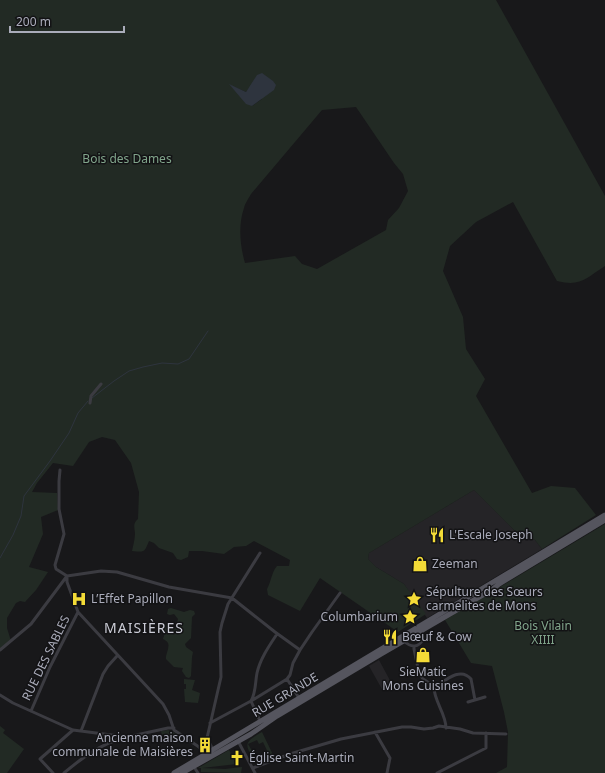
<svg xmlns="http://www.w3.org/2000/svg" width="605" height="773" font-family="'Noto Sans',sans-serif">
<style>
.built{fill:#252427}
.green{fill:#222a24;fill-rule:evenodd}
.water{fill:#2e343e}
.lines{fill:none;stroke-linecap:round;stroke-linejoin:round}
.stream{stroke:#2e343e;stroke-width:1}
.street{stroke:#3b3b41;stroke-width:3}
.primary{stroke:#55555e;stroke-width:5}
.labels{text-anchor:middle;stroke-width:3;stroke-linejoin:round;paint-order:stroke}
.park-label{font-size:12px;fill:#81a58b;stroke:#131315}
.poi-label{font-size:12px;fill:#aaacba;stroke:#131315;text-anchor:start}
.street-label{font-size:12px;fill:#aaacba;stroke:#131315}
.quarter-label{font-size:14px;letter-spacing:1px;fill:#cbccd6;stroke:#131315}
</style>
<rect width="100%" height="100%" fill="#18181a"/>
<path class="built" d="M474,490L514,530L535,540L542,549L427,618L404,584L376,567L368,559L369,553Z
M379,660L393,686L383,691L369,666Z"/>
<path class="green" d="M0,0H496L605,196V266C586,278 581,287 557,281L513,202L476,222L450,246L443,271L463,317L466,349L485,379L476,396L532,493L551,486L575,488L596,515L542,549L535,540L514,530L474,490L369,553L368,559L376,567L404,584L426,614L398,632L320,578L300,611L268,595L267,589C271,582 272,571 277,566H289L290,560L254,541L246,546L234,547L224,554L202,551H189L188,557L181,560L177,559L173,553L159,548L154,543L149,541C144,553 145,552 132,551C133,546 135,539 135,534C135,528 132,524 138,519L139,492L131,463L115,440L102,437L89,442L73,466L53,463L37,483L32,492L57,493L58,510L41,517L43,534L29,567L48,572L36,590L25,602L20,601L16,603L7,618V628L11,641L0,650ZM230,85L246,92L249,88L262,99L252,106ZM356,107L394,163L403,174L408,191L399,208L388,220L386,230L317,269L302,264L295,256L245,263C240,246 238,225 244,208C245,203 249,198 251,194L322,110Z
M605,524V773H496L507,767L508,732L504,712L492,666L471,663L445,620Z
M171,608L184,612L190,610L194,611L195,614L192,617L191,638L185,644L186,647L193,652L192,657L191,676L189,678L186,677L182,671L183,668L174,667L166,659C165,655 170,648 168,643C167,641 165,640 163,639L165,633L162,630V626C169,622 168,626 174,629L176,627L178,619L174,614L170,615L167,614L168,609Z
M184,679L195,680L192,690L200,693L198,703L185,702L184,689H186V684H184Z
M0,726L5,730L3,733L24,749L7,773H0Z
M168,730L177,734L173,737L163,741L161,731Z
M262,732L275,759L272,761L263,742L259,744L257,740L248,744L259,763L256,764C246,745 241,744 262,732Z
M229,750L237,764L202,768L225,769L242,767L241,773L201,772V768H198Z"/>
<path class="water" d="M262,73L273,81L276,85L274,90L252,106L246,104L229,84L246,92L257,75Z"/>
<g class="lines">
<path class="stream" d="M92,398L114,381L129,371L143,367L162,363L178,364L189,359L208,331
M0,558L13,535L21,516L24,496L50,461L69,433L78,413L88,401"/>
<path class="street" d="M90,403L91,396L101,384
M60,470L59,481V509L64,534L55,565L56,569L67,576L101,571L117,572L169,587L232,598L275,632L300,650
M67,576V582L78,612L163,704L169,715L174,730L199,747L205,754
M405,639L404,641C411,648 419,648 423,639L422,631
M414,646V649L419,673L423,679L434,686C433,700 446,713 446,728
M0,650L31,624L67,576
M434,686H437C447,679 461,667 471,679L475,700
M0,695L13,703L73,730L127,737L168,728H174
M299,698L287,679L290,675L293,663L300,650L312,632L340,593
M468,702L485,697
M31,711L50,667L78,612
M260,721L251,701C256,693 255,683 257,673C260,659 269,646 277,634
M210,723L251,701L287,679
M81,731L103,674L108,666L117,656
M375,732L390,758L387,773
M238,741L255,773
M213,750L207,738L221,677L220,632L222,623L228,604L260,553
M194,767L198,773
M253,768L290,754L341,739L402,727H411L424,729L433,728L439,726L460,729L473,733L506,734
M53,773L40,759L73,730
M64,773C82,758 100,744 124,738
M437,773L486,748V733"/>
<path class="primary" d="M174,773L605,515
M182,773L251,734L277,716L381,654L493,589L499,584L605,520"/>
</g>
<defs>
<g id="restaurant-bare" transform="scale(1.2)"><path d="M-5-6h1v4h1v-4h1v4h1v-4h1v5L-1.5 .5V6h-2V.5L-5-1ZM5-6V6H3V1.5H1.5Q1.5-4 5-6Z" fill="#f3db37" stroke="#131315" stroke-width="2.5" paint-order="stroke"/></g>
<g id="shop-bare" transform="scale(1.2)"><path d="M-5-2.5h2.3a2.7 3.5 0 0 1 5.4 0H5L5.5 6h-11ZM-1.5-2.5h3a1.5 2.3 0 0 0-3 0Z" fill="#f3db37" stroke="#131315" stroke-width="2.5" paint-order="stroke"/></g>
<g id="hospital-bare" transform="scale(1.2)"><path d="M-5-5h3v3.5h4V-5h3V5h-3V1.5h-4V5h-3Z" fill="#f3db37" stroke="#131315" stroke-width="2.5" paint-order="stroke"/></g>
<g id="sight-bare" transform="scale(1.2)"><path d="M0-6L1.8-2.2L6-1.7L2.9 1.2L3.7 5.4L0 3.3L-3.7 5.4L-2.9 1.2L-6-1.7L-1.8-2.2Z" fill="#f3db37" stroke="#131315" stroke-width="2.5" paint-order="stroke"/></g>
<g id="building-bare" transform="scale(1.2)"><path d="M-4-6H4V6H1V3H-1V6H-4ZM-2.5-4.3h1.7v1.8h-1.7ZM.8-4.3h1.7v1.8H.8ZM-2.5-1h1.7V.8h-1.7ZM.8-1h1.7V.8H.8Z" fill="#f3db37" stroke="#131315" stroke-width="2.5" paint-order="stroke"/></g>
<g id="church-bare" transform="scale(1.2)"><path d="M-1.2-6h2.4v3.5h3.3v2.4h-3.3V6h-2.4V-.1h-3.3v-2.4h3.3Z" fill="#f3db37" stroke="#131315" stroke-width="2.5" paint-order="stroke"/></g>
</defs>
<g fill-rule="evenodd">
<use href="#restaurant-bare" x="437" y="535"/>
<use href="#shop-bare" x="420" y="564"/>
<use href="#hospital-bare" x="79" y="599"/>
<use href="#sight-bare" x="414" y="599"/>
<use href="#sight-bare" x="410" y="617"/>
<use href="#restaurant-bare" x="390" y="637"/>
<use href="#shop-bare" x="423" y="655"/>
<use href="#building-bare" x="205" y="745"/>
<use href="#church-bare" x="237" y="758"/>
</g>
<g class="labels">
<g class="park-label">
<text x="127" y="163">Bois des Dames</text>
<text x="543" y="630">Bois Vilain<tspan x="543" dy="14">XIIII</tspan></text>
</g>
<g class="poi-label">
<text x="449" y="539">L'Escale Joseph</text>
<text x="432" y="568">Zeeman</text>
<text x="426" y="596">Sépulture des Sœurs<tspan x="426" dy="14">carmelites de Mons</tspan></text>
<text x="91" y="603">L’Effet Papillon</text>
<text x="398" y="621" text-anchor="end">Columbarium</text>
<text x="402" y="641">Bœuf &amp; Cow</text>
<text x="423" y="676" text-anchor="middle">SieMatic<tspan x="423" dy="14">Mons Cuisines</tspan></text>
<text x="193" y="742" text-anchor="end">Ancienne maison<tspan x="193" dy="14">communale de Maisières</tspan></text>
<text x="249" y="762">Église Saint-Martin</text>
</g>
<g class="street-label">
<text transform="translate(46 658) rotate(-64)" y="4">RUE DES SABLES</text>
<text transform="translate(285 695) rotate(-31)" y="4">RUE GRANDE</text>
</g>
<g class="quarter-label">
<text x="144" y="633">MAISIÈRES</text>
</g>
</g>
<path d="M10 26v6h114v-6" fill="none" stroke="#aaacba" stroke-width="2"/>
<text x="16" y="26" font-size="12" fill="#aaacba" stroke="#131315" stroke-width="3" paint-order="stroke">200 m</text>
</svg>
